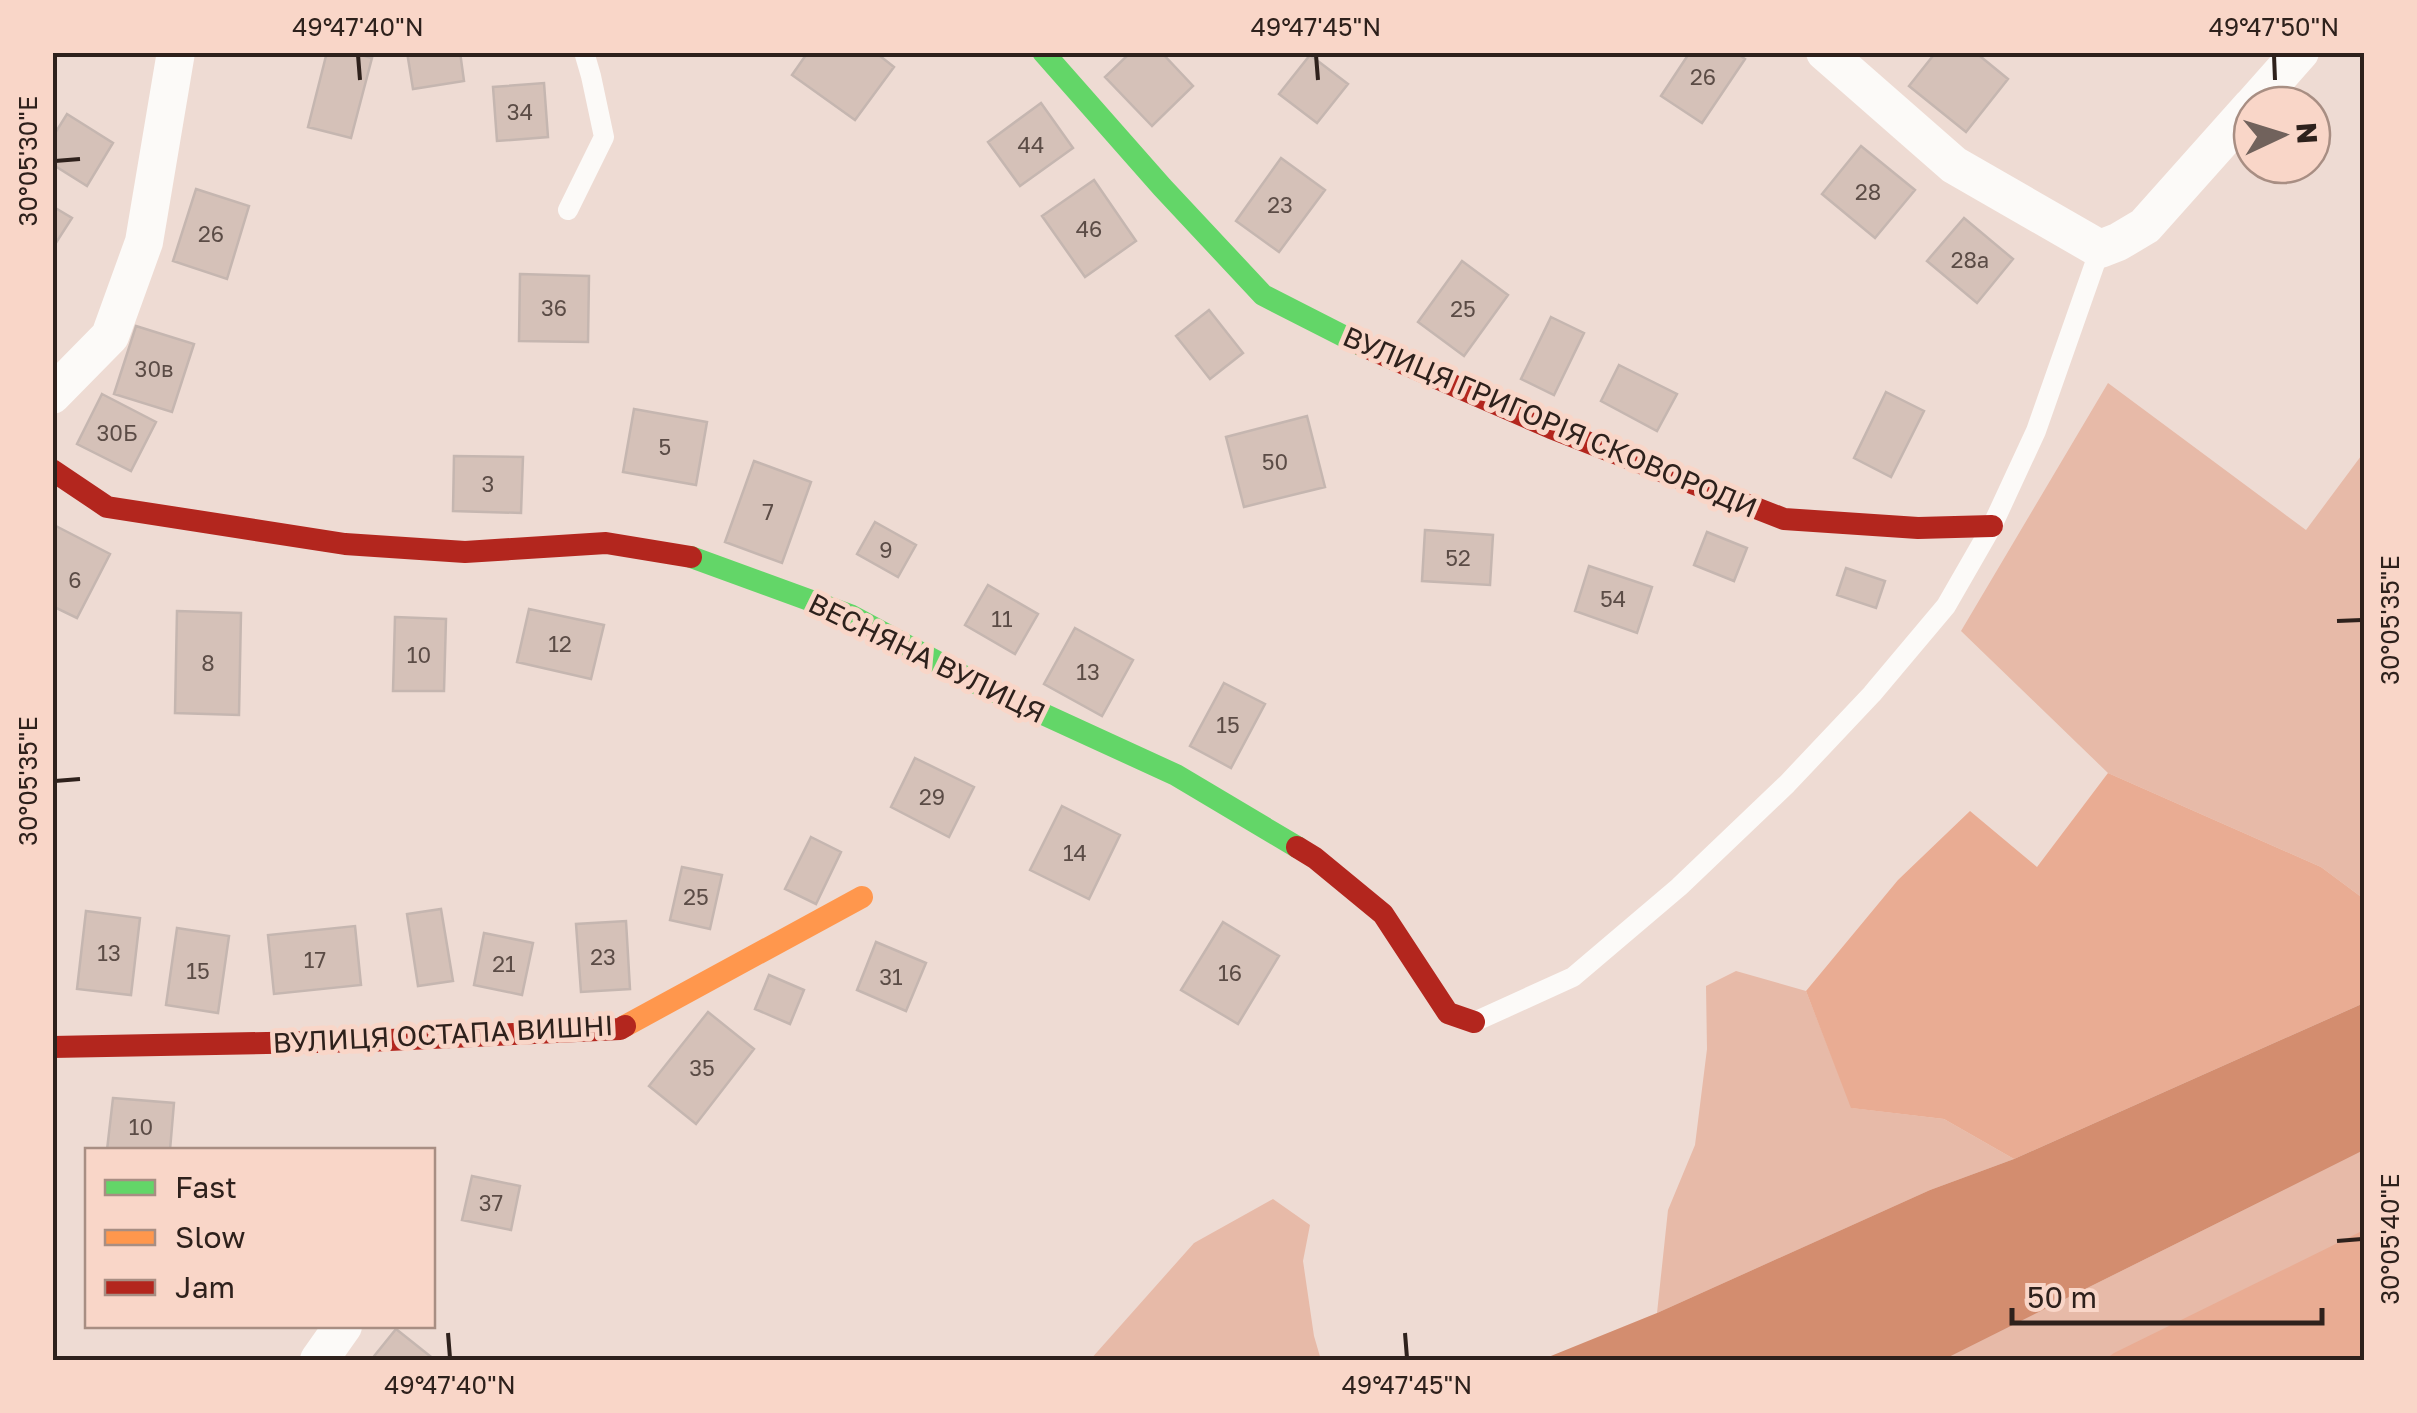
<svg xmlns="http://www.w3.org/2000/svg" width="2417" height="1413" font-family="'Golos Text',sans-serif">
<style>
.green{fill:#e7baa8}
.forest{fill:#e9ac93}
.water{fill:#d38d6f}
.building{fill:#d5c1b8;stroke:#c5b6b0;stroke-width:2.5}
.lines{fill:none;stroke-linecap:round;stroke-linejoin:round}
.lane{stroke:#fcfaf8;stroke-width:20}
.street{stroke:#fcfaf8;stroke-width:38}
.fast{stroke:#63d668;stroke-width:22}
.slow{stroke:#ff974d;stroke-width:22}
.jam{stroke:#b3261e;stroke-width:22}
.ticks{fill:none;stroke:#2e211c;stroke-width:4}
.labels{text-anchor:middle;stroke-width:10;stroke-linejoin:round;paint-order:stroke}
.number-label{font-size:22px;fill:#5b4c46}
.street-label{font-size:28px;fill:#2e211c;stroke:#f9d6c8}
.neatline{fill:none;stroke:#2e211c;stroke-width:4}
.ticks-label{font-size:25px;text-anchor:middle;fill:#2e211c}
</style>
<rect width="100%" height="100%" fill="#eedbd3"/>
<path class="green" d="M2108,383L2306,530L2364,452V899L2321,867L2108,773L1961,631Z
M1736,971L1806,991L1852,1108L1944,1119L2014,1159L1930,1190L1657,1313L1668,1210L1695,1145L1707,1049L1706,986Z
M2364,1150V1360H1943Z
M1273,1199L1310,1225L1303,1261L1314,1336L1321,1360H1090L1194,1243Z"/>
<path class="forest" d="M2108,773L2321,867L2364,899V1003L2014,1159L1944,1119L1851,1108L1806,991L1898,880L1970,811L2037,867Z
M2364,1230V1360H2104L2114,1353Z"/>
<path class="water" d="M2364,1003V1150L1943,1360H1541L1657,1313L1930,1190L2014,1159Z"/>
<path class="building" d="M327,52H350L372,58L351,138L308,127Z
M407,52H460L464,81L413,89Z
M808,52H875L894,67L855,120L792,75Z
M1131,52H1161L1193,86L1152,126L1105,77Z
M1690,52H1735L1745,59L1702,123L1661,96Z
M1936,52H1975L2008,79L1966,132L1909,86Z
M1310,55L1348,84L1317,123L1279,94Z
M544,83L548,137L497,141L493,87Z
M1041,103L1073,148L1020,186L988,142Z
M67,114L113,143L87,186L52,164V138Z
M1861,146L1915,190L1875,238L1822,194Z
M1281,158L1325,190L1279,252L1236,221Z
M1094,180L1136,241L1085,277L1042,216Z
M196,189L249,206L227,279L173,261Z
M52,206L72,218L52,249Z
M1964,218L2013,259L1977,303L1927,261Z
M1462,261L1508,295L1464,356L1418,322Z
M520,274L589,276L588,342L519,341Z
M1209,310L1243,353L1210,379L1176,336Z
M1551,317L1584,333L1554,395L1521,379Z
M136,326L194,344L172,412L114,394Z
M1619,365L1677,394L1657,431L1601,401Z
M1886,392L1924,411L1891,477L1854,458Z
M102,394L156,422L131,471L77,444Z
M634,409L707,422L696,485L623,472Z
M1307,416L1325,487L1244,507L1226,437Z
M454,456L523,457L521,513L453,511Z
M754,461L811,482L782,563L725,542Z
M875,522L916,545L898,577L857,554Z
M52,524L110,554L77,618L52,606Z
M1425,530L1493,535L1490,585L1422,581Z
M1707,532L1747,548L1734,581L1694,565Z
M1589,566L1652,587L1637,633L1575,611Z
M1846,568L1885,581L1876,608L1837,595Z
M988,585L1038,614L1015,654L965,625Z
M529,609L604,625L591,679L517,662Z
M177,611L241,613L239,715L175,713Z
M395,617L446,619L444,691H393Z
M1075,628L1133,660L1102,716L1044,684Z
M1224,683L1265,704L1231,768L1190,746Z
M915,758L974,787L949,837L891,807Z
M1062,806L1120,835L1089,899L1030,870Z
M811,837L841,852L816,904L785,889Z
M682,867L722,875L710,929L670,920Z
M441,909L453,981L418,986L407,914Z
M86,911L140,918L131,995L77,989Z
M626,921L630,989L581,992L576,924Z
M1223,922L1279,956L1238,1024L1181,990Z
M355,926L361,985L274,994L268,935Z
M177,928L229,936L218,1013L166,1005Z
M484,933L533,943L522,995L474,985Z
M876,942L926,963L906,1011L857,990Z
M769,975L804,990L790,1024L755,1009Z
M708,1012L754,1049L696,1124L649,1086Z
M113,1098L174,1103L170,1150H107Z
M472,1176L520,1186L511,1230L462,1220Z
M396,1329L435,1360H371Z"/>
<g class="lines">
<path class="lane" d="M568,210L604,137L591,76L584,52
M1474,1022L1573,977L1679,887L1787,784L1872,694L1946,606L1992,526L2036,431L2100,249"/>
<path class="street" d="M1825,52L1954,165L2100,249L2118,242L2145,226L2252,106
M2253,105L2300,52
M52,395L110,336L144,242L176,52
M319,1360L343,1326"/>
<path class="fast" d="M1043,52L1162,187L1263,295L1363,346
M691,557L850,615L980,685L1176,775L1297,847"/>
<path class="slow" d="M625,1026L862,897"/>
<path class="jam" d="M1363,346L1551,428L1784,519L1918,528L1992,526
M52,470L107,507L345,544L465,552L606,543L691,557
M1297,847L1315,858L1383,914L1448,1013L1474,1022
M52,1047L368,1041L620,1029L625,1026"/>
</g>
<path class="ticks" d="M358,55L360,80M1316,55L1318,80M2274,55L2275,80M55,161L80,159M2337,621L2362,620M55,781L80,779M2337,1241L2362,1239M448,1333L450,1358M1405,1333L1407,1358"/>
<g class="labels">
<g class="number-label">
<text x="1703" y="85">26</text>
<text x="520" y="120">34</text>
<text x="1031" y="153">44</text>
<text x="1868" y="200">28</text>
<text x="1280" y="213">23</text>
<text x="1089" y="237">46</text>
<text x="211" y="242">26</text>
<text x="1970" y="268">28а</text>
<text x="554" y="316">36</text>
<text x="1463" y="317">25</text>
<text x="154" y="377">30в</text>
<text x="117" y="441">30Б</text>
<text x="665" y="455">5</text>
<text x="1275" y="470">50</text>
<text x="488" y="492">3</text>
<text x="768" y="520">7</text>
<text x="886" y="558">9</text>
<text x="1458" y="566">52</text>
<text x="75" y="588">6</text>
<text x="1613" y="607">54</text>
<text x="1002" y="627">11</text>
<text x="560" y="652">12</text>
<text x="419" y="663">10</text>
<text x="208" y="671">8</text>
<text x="1088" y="680">13</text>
<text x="1228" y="733">15</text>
<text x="932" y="805">29</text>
<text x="1075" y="861">14</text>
<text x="696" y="905">25</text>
<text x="109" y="961">13</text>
<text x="603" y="965">23</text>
<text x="315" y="968">17</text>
<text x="504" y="972">21</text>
<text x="198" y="979">15</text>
<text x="1230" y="981">16</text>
<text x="891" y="985">31</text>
<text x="702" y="1076">35</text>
<text x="141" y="1135">10</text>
<text x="491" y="1211">37</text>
</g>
<g class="street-label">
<text transform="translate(1550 422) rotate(23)" y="10">ВУЛИЦЯ ГРИГОРІЯ СКОВОРОДИ</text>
<text transform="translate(927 658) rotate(26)" y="10">ВЕСНЯНА ВУЛИЦЯ</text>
<text transform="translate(443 1034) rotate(-3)" y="10">ВУЛИЦЯ ОСТАПА ВИШНІ</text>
</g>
</g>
<rect width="2417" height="1413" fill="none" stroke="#f9d6c8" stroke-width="110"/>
<rect x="85" y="1148" width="350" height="180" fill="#f9d6c8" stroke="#a88e83" stroke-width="2.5"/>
<rect x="105" y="1180" width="50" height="15" fill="#63d668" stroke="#a88e83" stroke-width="2.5"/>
<text x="175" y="1198" font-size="30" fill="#2e211c">Fast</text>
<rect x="105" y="1230" width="50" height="15" fill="#ff974d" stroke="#a88e83" stroke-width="2.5"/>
<text x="175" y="1248" font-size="30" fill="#2e211c">Slow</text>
<rect x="105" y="1280" width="50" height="15" fill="#b3261e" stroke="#a88e83" stroke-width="2.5"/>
<text x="175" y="1298" font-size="30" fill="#2e211c">Jam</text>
<g transform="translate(2282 135) rotate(86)"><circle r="48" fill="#f9d6c8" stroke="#a88e83" stroke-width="2.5"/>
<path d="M0-8L18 38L0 25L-18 38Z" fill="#71625c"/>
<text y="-15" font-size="28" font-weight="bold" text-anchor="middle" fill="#2e211c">N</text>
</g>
<path d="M2012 1308v15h310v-15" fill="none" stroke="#2e211c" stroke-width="5"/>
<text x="2027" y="1308" font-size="30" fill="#2e211c" stroke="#f9d6c8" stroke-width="8" paint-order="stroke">50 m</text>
<rect x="55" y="55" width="2307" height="1303" class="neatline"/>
<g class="ticks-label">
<text x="358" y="36">49°47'40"N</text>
<text x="1316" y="36">49°47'45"N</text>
<text x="2274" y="36">49°47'50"N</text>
<text transform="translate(28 161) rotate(-90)" y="9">30°05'30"E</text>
<text transform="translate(2390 620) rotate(-90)" y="9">30°05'35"E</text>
<text transform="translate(28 781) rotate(-90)" y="9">30°05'35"E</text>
<text transform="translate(2390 1239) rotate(-90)" y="9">30°05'40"E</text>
<text x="450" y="1394">49°47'40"N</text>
<text x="1407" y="1394">49°47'45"N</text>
</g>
</svg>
